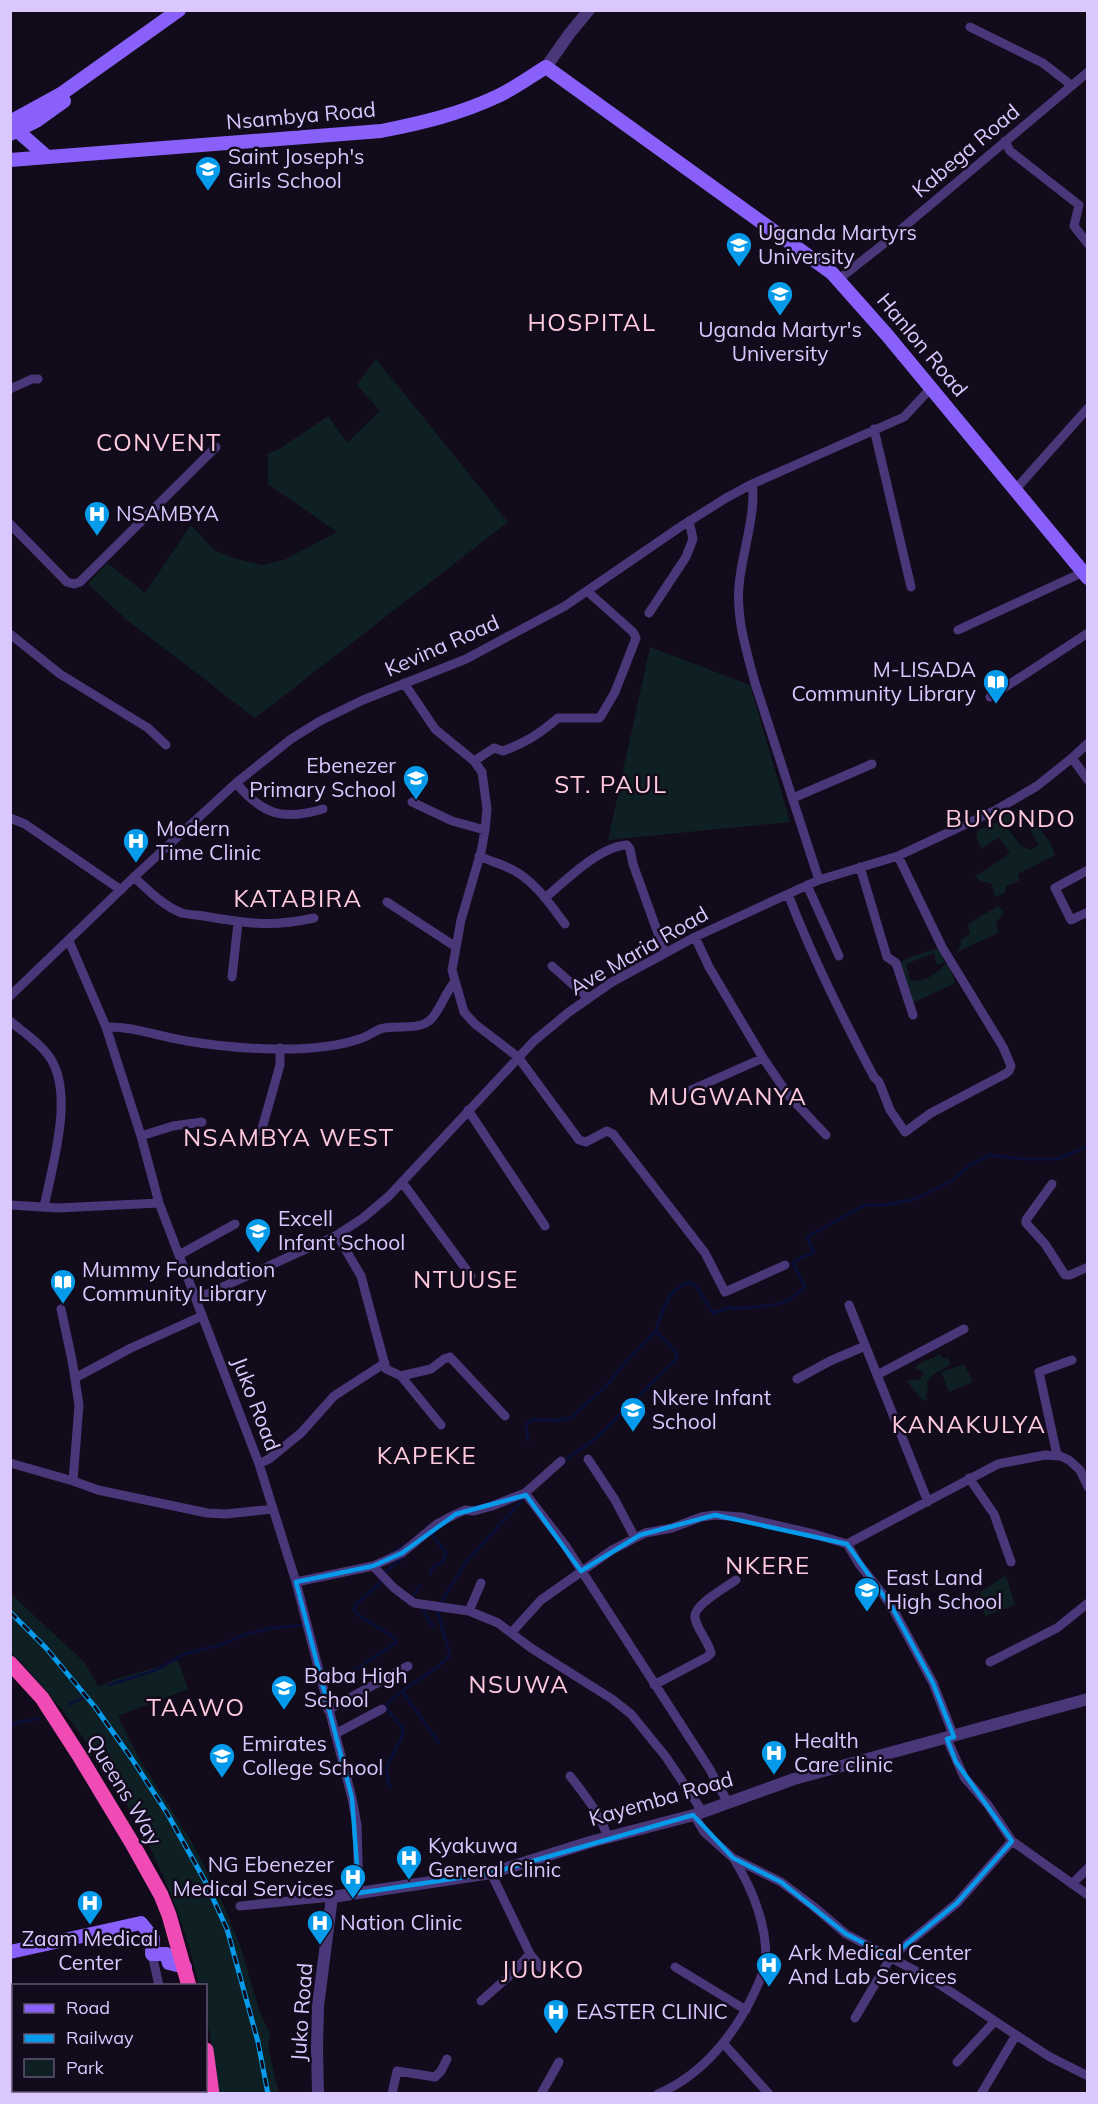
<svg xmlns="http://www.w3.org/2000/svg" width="1098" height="2104" font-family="Mulish,sans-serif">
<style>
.green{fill:#0f2025}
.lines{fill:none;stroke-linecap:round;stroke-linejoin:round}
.stream{stroke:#090f36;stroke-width:3}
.minor{stroke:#4a3779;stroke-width:9}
.tertiary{stroke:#4a3779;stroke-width:12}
.secondary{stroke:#8a60fb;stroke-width:14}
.trunk{stroke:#f04bb5;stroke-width:15}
.rail-casing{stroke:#069bea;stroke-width:5}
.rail{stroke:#120b1b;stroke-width:3;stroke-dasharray:9;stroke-linecap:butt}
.marked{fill:none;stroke:#069bea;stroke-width:4.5;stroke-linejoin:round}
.labels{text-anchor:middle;stroke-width:5;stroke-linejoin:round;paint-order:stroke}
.street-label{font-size:21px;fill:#dac7fe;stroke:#120b1b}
.poi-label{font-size:21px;fill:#dac7fe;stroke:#120b1b;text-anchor:start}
.quarter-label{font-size:24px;letter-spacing:1.5px;fill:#fec9dd;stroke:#120b1b}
</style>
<rect width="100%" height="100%" fill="#120b1b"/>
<path class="green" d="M376,359L508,522L255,718L127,620L88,584L107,563L145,593L191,525L214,550L233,558L262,565L284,560L337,532L268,484V454L279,449L328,416L347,443L380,411L357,385Z
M650,647L750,685L790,822L608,840Z
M1014,810L1019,814L1006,826L1020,845L1030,850L1039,845L1030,829L1037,825L1049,841L1055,855L1018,874L1019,881L1006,886L1005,893L995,897L992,884L978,880L975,875L983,872L1010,853L999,837L981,849L976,834L980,829L995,823Z
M998,906L1004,912L996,923L999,933L956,952L961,945V940L970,933L968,924Z
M939,948L945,962L937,965L934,953L906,964L910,980C927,984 936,972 948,962L955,983L913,1003L898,964L907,958Z
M939,1354L944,1359L948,1357L951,1365L935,1373L927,1381L928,1391L926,1396L928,1399L923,1401L907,1381L920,1379L924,1374L922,1371L915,1368C923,1358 931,1361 939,1354Z
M964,1364L973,1382L949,1392L941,1372Z
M1006,1575L1015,1605L985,1616L980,1592Z
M10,1593L84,1662L99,1687L115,1679L178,1661L188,1689L118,1716L140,1760L191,1841L217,1890L240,1945L260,2013L270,2033L268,2047L279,2093H219L214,2056L206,2016V1986L199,1985C171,1860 100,1744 11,1652Z"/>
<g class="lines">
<path class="stream" d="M528,1441L526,1424L534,1419L554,1421L571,1418L608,1384L629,1358L656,1331
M562,1462L594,1440L677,1358V1353L656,1331L657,1326C666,1304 666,1292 689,1282L696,1286L713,1313L731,1307L735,1309C766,1304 780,1311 805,1287L793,1263C799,1257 806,1257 814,1252L807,1237L865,1205H884L915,1199L953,1180L970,1165L990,1155L1023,1159H1057L1088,1146
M428,1536L431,1534L446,1552L443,1562L433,1567L430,1574
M391,1553L406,1544
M385,1572L405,1556
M411,1599L420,1586
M440,1604L466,1562L525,1497
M421,1607C427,1613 427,1622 434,1627
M330,1680L358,1668L396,1643L395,1638L360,1616L354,1610L355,1605L379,1584L381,1579
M109,1685L156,1670L185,1654L224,1644L240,1636L271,1628L304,1625
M402,1691L439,1743
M70,1704L87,1696
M10,1724L37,1719
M390,1788L386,1768L403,1735L402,1727L387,1709L388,1703C406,1684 433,1675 450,1655L438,1613L441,1609"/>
<path class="minor" d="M970,27L1043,63L1071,85
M1005,141L1010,151L1079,205L1074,226L1088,244
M839,279L886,242L1088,72
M10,389L32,379H38
M874,429L911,587
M752,484C757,511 741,557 739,586C736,618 747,653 755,683L819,880
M1015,490L1088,408
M10,524L67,582L74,584L80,582L216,447
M649,613L686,557L693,539L689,521
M958,630L1088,570
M10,634L60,674L148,728L166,745
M404,683L435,729L474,761L482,772L487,809L485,830L481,852L461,920L452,970L464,1012L475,1024L518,1057L579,1140L586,1142L607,1131L613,1134L705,1253L725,1292L785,1265
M990,697L1088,633
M1072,758L1088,780
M474,761L494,748L503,751C527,742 539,734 558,718H599L601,716L615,692L636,638L633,632L587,591
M236,783C263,815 283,821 323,809
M793,798L872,764
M412,802L452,821L485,830
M10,818L25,824L121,890
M479,856C490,861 501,864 511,869C534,880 550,904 565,924
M860,867L887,957L896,963L913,1015
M1088,870L1055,888L1071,920L1088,912
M134,877C148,890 163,906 182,913C190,915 201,915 209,917C252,924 272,927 314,918
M807,885L839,956
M788,894C812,957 842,1017 874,1077L879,1082L890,1110L905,1132L931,1113L1005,1074L1009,1071L1011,1066L1003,1047L942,947L898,856
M545,898C565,881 600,846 627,845L630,849L633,864L665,953
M387,902L456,947
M695,937L709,967L763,1058L789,1096L826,1135
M69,941L106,1027L141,1136L159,1203L259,1464L296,1582L352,1798L357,1825L359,1893
M552,966L588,998
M232,977L238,923
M10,996L134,877L236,783L291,739L320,721L363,700L466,659L565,606L680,527L726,498L752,484L904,417L931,388
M10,1021C23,1032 39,1042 48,1055C76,1091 52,1166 44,1207
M106,1027C134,1026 159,1037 187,1041C234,1049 314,1055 359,1039C367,1037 373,1032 380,1029C395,1024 416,1031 429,1021C440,1012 444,994 454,983
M691,1090L763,1058
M468,1110L545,1226
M261,1132L280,1065V1048
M141,1136L173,1126L202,1122
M402,1182L471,1276
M1052,1184L1026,1220V1223L1045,1244L1065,1275H1070L1088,1267
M10,1205L58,1208L159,1203
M337,1235L361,1276L386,1369L401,1376L441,1425
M179,1255L235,1224
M196,1299L337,1235L363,1218L389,1196L534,1041L569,1012L612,982L695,937L788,894L819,880L898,856L996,810L1037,786L1072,758L1088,743
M849,1305L928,1502
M61,1309L72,1360L79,1405L73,1481
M877,1375L964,1329
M401,1376L431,1369L444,1359L450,1357L505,1416
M75,1378L131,1348L202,1316
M797,1379L830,1361L865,1346
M1057,1455L1039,1372L1072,1360
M588,1459L615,1500L635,1538
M10,1463L73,1481L98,1490L207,1513L226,1514L273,1509
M259,1464L269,1459L301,1433L334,1396L385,1363
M969,1478L994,1514L1011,1562
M525,1493L565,1545L709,1768L728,1803
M847,1544L998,1464L1045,1455L1060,1456L1069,1460L1080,1470L1088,1487
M373,1566L402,1553L437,1524L456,1514L465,1510L474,1511L492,1506L525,1493L561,1461
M296,1582L373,1566L394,1588L414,1603L469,1611L498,1623L531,1648L612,1699L631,1714L666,1757L702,1811
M469,1611L481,1583
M512,1632L541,1600L612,1550L645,1533L672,1528L701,1517L715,1515L741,1517L814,1534L847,1544L859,1564L882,1593L893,1609L933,1683L954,1737
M990,1662L1057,1628L1088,1603
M654,1685L707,1657L711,1653C708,1640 697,1630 695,1618C692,1606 726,1587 736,1580
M328,1710L408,1666
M335,1734L382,1709
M947,1739L964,1777L988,1805L1012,1841L1088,1895
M570,1776C585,1795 599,1813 608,1837
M694,1815L704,1832L733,1858L781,1882L813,1906L846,1934L933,1980L1016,2035L1050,2057L1088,2076
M491,1873L530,1954L541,1968
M1072,1884L1088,1868
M240,1906L332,1897
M152,1954L159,1986
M675,1967L746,2010
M481,2001L508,1977L530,1954
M855,2018L891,1957L957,1903L1012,1841
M723,2043L769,2094
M957,2062L995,2021
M180,2090V2094
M14,2094L16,2090
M392,2094L397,2071L435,2077L441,2071L447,2059
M541,2094L559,2062
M658,2094C704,2074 736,2033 756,1989C760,1979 766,1969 766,1958C766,1922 753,1890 734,1859
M981,2094L1016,2035"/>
<path class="tertiary" d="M546,67L570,33L589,10
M318,2094L317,2048L318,2006L332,1897L491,1873L590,1842L694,1815L794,1779L1088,1699"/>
<path class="secondary" d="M10,122L61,94L179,10
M12,126L46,156
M10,134L36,121L64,101
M10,160L381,131C422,123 460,114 498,96C515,88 530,77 546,67L832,273L887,335L1088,578
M10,1952L141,1923L153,1938L152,1954H166L169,1963L185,1967"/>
<path class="trunk" d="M10,1663L42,1698L80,1757L132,1843L161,1895L169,1915L189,1986
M206,2050L212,2094"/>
<g class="rail-casing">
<path id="rail" d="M10,1612L46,1648L95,1707L132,1759L167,1813L205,1881L227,1929L258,2042L268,2094"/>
</g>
<use href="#rail" class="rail"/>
</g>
<path class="marked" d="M526,1495L581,1571L640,1535L715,1515L847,1544L893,1609L933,1683L954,1737L947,1739L956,1762L1012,1841L957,1903L891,1957L846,1934L781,1882L733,1858L693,1815L491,1873L359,1893L352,1798L296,1582L373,1566L402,1553L456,1514Z"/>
<defs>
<g id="school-pin" transform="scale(1.35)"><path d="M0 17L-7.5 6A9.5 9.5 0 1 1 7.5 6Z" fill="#069bea" stroke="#120b1b"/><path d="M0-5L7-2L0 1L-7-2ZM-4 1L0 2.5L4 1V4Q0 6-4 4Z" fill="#fff"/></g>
<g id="university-pin" transform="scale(1.35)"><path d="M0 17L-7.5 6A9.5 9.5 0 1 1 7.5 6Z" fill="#069bea" stroke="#120b1b"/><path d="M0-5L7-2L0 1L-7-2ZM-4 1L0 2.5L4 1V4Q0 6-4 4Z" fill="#fff"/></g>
<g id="hospital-pin" transform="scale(1.35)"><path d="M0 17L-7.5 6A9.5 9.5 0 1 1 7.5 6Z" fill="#069bea" stroke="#120b1b"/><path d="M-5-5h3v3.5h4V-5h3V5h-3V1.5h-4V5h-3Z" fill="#fff"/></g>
<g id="library-pin" transform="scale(1.35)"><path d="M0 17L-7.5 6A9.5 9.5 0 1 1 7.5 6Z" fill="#069bea" stroke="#120b1b"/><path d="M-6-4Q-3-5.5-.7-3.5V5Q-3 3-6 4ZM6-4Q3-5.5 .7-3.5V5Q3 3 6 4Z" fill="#fff"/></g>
</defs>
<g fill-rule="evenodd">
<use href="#school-pin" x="208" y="169"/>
<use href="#university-pin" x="739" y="245"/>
<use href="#university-pin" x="780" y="294"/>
<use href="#hospital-pin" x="97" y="514"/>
<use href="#library-pin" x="996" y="682"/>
<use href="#school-pin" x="416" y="778"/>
<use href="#hospital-pin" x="136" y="841"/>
<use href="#school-pin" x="258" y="1231"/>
<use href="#library-pin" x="63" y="1282"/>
<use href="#school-pin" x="633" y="1410"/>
<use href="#school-pin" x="867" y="1590"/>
<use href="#school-pin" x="284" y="1688"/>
<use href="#hospital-pin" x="774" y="1753"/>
<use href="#school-pin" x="222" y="1756"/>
<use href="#hospital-pin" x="409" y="1858"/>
<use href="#hospital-pin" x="353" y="1877"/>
<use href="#hospital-pin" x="90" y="1903"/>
<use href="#hospital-pin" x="320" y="1923"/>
<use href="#hospital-pin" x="769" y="1965"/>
<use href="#hospital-pin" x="556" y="2012"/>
</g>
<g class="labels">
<g class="street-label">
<text transform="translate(301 116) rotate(-5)" y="7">Nsambya Road</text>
<text transform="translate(966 151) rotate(-40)" y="7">Kabega Road</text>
<text transform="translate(922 345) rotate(50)" y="7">Hanlon Road</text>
<text transform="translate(442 646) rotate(-24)" y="7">Kevina Road</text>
<text transform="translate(639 951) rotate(-30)" y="7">Ave Maria Road</text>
<text transform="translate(256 1404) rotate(69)" y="7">Juko Road</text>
<text transform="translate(124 1790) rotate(59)" y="7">Queens Way</text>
<text transform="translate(661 1799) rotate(-16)" y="7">Kayemba Road</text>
<text transform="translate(302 2012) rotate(-86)" y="7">Juko Road</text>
</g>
<g class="poi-label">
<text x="228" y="164">Saint Joseph's<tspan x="228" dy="24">Girls School</tspan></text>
<text x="758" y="240">Uganda Martyrs<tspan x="758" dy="24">University</tspan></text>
<text x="780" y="337" text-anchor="middle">Uganda Martyr's<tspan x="780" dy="24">University</tspan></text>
<text x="116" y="521">NSAMBYA</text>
<text x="976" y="677" text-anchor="end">M-LISADA<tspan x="976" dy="24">Community Library</tspan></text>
<text x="396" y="773" text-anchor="end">Ebenezer<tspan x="396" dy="24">Primary School</tspan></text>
<text x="156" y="836">Modern<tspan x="156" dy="24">Time Clinic</tspan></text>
<text x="278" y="1226">Excell<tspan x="278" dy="24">Infant School</tspan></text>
<text x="82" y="1277">Mummy Foundation<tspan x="82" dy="24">Community Library</tspan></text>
<text x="652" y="1405">Nkere Infant<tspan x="652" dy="24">School</tspan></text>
<text x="886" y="1585">East Land<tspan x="886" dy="24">High School</tspan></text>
<text x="304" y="1683">Baba High<tspan x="304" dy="24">School</tspan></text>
<text x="794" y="1748">Health<tspan x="794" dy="24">Care clinic</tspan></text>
<text x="242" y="1751">Emirates<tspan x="242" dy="24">College School</tspan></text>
<text x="428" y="1853">Kyakuwa<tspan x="428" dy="24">General Clinic</tspan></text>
<text x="334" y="1872" text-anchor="end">NG Ebenezer<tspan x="334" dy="24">Medical Services</tspan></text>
<text x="340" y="1930">Nation Clinic</text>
<text x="90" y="1946" text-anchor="middle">Zaam Medical<tspan x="90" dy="24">Center</tspan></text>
<text x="788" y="1960">Ark Medical Center<tspan x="788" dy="24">And Lab Services</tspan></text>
<text x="576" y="2019">EASTER CLINIC</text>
</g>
<g class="quarter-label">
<text x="592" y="331">HOSPITAL</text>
<text x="159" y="451">CONVENT</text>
<text x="611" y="793">ST. PAUL</text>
<text x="1011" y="827">BUYONDO</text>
<text x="298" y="907">KATABIRA</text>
<text x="728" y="1105">MUGWANYA</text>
<text x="289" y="1146">NSAMBYA WEST</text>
<text x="466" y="1288">NTUUSE</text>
<text x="969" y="1433">KANAKULYA</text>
<text x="427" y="1464">KAPEKE</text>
<text x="768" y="1574">NKERE</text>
<text x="519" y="1693">NSUWA</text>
<text x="196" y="1716">TAAWO</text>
<text x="543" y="1978">JUUKO</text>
</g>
</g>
<rect width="1098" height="2104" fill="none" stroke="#dac7fe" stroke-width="24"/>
<rect x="12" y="1984" width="195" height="108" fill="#120b1b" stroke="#625676" stroke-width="1.5"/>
<rect x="24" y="2004" width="30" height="9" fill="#8a60fb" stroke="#625676" stroke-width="1.5"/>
<text x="66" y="2014" font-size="18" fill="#dac7fe">Road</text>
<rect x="24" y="2034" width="30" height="9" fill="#069bea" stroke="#625676" stroke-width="1.5"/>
<text x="66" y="2044" font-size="18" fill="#dac7fe">Railway</text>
<rect x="24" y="2059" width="30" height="18" fill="#0f2025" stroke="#625676" stroke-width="1.5"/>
<text x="66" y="2074" font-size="18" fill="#dac7fe">Park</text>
</svg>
